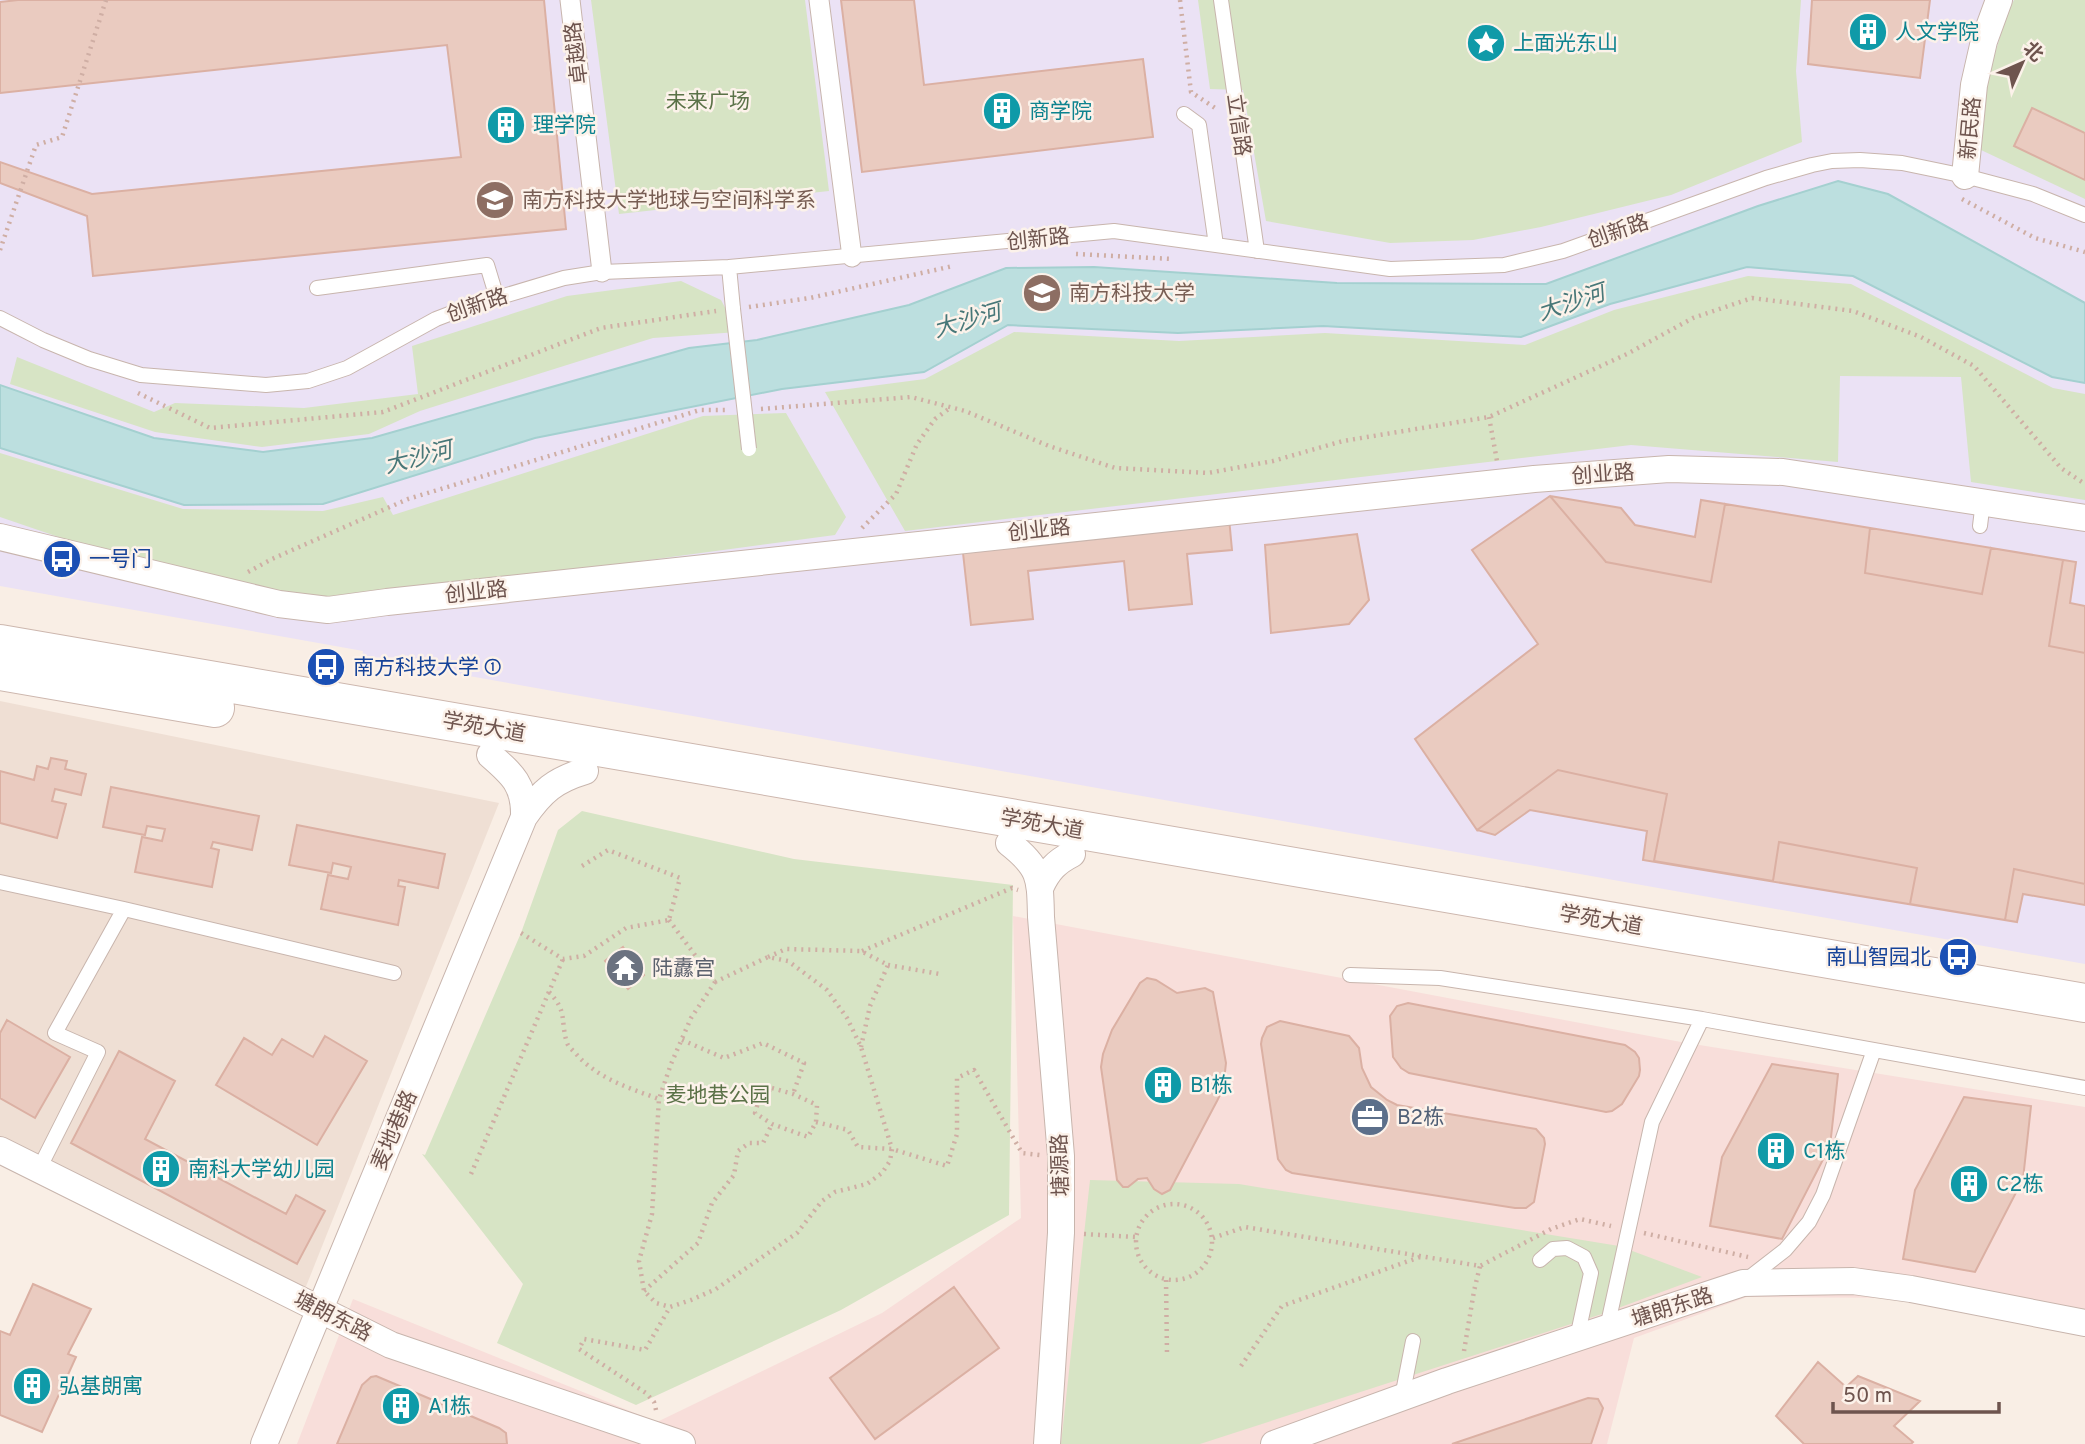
<svg xmlns="http://www.w3.org/2000/svg" width="2085" height="1444" font-family="Overpass,'Noto Sans SC',sans-serif">
<style>
.residential{fill:#efdfd4}
.commercial{fill:#f8deda}
.education{fill:#ebe2f5}
.green{fill:#d7e4c5}
.water{fill:#bcdfdf;stroke:#a4d0d0;stroke-width:2}
.building{fill:#eacbc0;stroke:#dbb0a3;stroke-width:2}
.lines{fill:none;stroke-linecap:round;stroke-linejoin:round}
.service-casing{stroke:#c8b5ad;stroke-width:16}
.pedestrian-casing{stroke:#c8b5ad;stroke-width:21}
.minor-casing{stroke:#c8b5ad;stroke-width:28}
.secondary-casing{stroke:#cdb7ae;stroke-width:40}
.path{stroke:#cfaea4;stroke-width:4.5;stroke-dasharray:2 5;stroke-linecap:butt}
.service{stroke:#fff;stroke-width:14}
.pedestrian{stroke:#fff;stroke-width:19}
.minor{stroke:#fff;stroke-width:26}
.secondary{stroke:#fff;stroke-width:38}
.service-bridge-casing{stroke:#c8b5ad;stroke-width:16;stroke-linecap:butt}
.service-bridge{stroke:#fff;stroke-width:14}
.labels{text-anchor:middle;stroke-width:5;stroke-linejoin:round;paint-order:stroke}
.culture-label{font-size:21px;fill:#0d838f;stroke:#fcf2ea;text-anchor:start}
.street-label{font-size:21px;fill:#6e544e;stroke:#fcf2ea}
.park-label{font-size:21px;fill:#5b7248;stroke:#fcf2ea}
.education-label{font-size:21px;fill:#785e54;stroke:#fcf2ea;text-anchor:start}
.transit-label{font-size:21px;fill:#164399;stroke:#fcf2ea;text-anchor:start}
.worship-label{font-size:21px;fill:#5b616d;stroke:#fcf2ea;text-anchor:start}
.service-label{font-size:21px;fill:#4e5e75;stroke:#fcf2ea;text-anchor:start}
.water-label{font-size:23px;font-style:italic;fill:#477778;stroke:#fcf2ea}
</style>
<rect width="100%" height="100%" fill="#f9eee5"/>
<path class="residential" d="M0,701L499,803L305,1289L0,1138Z"/>
<path class="commercial" d="M1013,916L1681,1042L2085,1107V1330L1919,1298L1747,1297L1634,1338L1607,1444H297L353,1299L657,1422L882,1313L1021,1218Z"/>
<path class="education" d="M0,0H2085V964L362,657L363,651L0,586Z"/>
<path class="green" d="M591,0H805L829,191L619,214Z
M1198,0H1801L1796,71L1802,142L1671,195L1541,227L1473,240L1390,243L1266,221L1243,90L1210,89Z
M2014,0H2085V199L1981,150L1985,86L2008,11Z
M1748,276L1851,284L2053,388L2085,394V500L1971,482L1961,377L1840,376L1838,462L1631,445L905,531L825,392L925,379L1014,332L1179,341L1325,333L1525,345L1614,310Z
M681,281L721,300L738,332L653,338L420,411L369,434L262,447L155,432L10,384L17,357L154,412L175,403L304,408L418,394L412,346L567,296Z
M786,413L846,517L835,535L331,603L158,571L0,517V453L183,509L323,511L383,497L393,515L703,416Z
M582,811L794,859L1013,885L1009,1215L841,1310L636,1405L497,1343L523,1284L422,1154L425,1155L521,933L558,830Z
M1090,1180L1239,1184L1619,1246L1702,1277L1602,1314L1200,1444H1061Z"/>
<path class="water" d="M1838,181L1888,194L2085,303V383L2052,377L1853,276L1747,267L1610,304L1521,337L1323,326L1178,333L1008,325L924,372L782,389L535,438L323,504L184,505L0,448V385L154,438L263,452L372,438L689,348L757,340L909,305L1006,268L1094,267L1337,283L1546,284L1758,206Z"/>
<path class="building" d="M18,0H544L566,229L93,276L87,216L0,183V162L92,194L461,157L447,45L0,93V2Z
M841,0H914L924,85L1143,59L1153,137L862,172Z
M1812,0H1930L1920,78L1808,64Z
M2032,108L2085,133V180L2014,146Z
M1550,496L1606,562L1711,582L1725,504L1870,528L1865,573L1982,594L1991,548L2063,560L2049,646L2085,653V884L2014,869L2005,920L1910,904L1917,868L1779,842L1773,881L1654,861L1667,794L1558,770L1477,830L1415,739L1538,644L1472,550Z
M1550,496L1621,508L1635,525L1695,537L1701,500L2076,562L2070,603L2085,606V905L2023,894L2017,922L1643,860L1647,831L1530,810L1495,835L1477,830L1415,739L1538,644L1472,550Z
M1229,518L1232,550L1187,554L1192,604L1129,610L1124,561L1028,571L1033,619L971,625L962,544Z
M1357,534L1369,600L1349,624L1271,633L1265,545Z
M51,758L67,761L65,769L86,774L81,795L55,789L52,801L66,804L57,838L0,823V771L34,780L37,766L48,769Z
M111,787L259,816L252,850L213,842L211,848L219,850L212,887L135,872L142,837L162,841L165,829L147,826L145,835L103,827Z
M297,825L445,854L438,888L399,880L398,886L405,887L398,925L321,909L328,875L348,879L351,867L333,863L331,873L289,865Z
M623,947L644,975L628,989L605,961Z
M1147,978L1156,980L1177,993L1205,988L1213,992L1226,1063L1223,1089L1217,1101L1170,1190L1162,1194L1154,1189L1147,1178L1138,1179L1128,1187H1123L1117,1180L1101,1067L1103,1054L1112,1030L1140,983Z
M1408,1003L1625,1045L1635,1052L1639,1058L1640,1070L1639,1076L1622,1104L1612,1111L1606,1112L1409,1073L1401,1068L1393,1057L1390,1016L1397,1006Z
M7,1020L70,1057L35,1118L0,1098V1033Z
M1280,1021L1349,1036L1359,1048L1362,1068L1371,1087L1387,1100L1397,1105L1536,1129L1544,1138L1545,1144L1534,1202L1526,1208H1515L1292,1173L1286,1170L1278,1159L1261,1044L1262,1038L1267,1027Z
M325,1036L367,1061L317,1145L216,1085L244,1038L272,1055L282,1039L313,1057Z
M119,1051L175,1081L145,1139L286,1214L296,1195L325,1211L297,1264L71,1143Z
M1772,1064L1838,1074L1830,1146L1782,1239L1710,1226L1722,1157Z
M1964,1097L2031,1106L2023,1179L1975,1272L1903,1259L1915,1190Z
M33,1284L91,1309L68,1354L76,1357L42,1432L0,1415V1331L10,1335Z
M954,1287L999,1348L875,1439L830,1378Z
M1818,1362L1846,1387L1858,1376L1920,1401L1894,1426L1913,1442L1911,1444H1804L1776,1416Z
M376,1376L499,1428L506,1433L507,1444H337L362,1385L371,1377Z
M1588,1398L1598,1399L1603,1408L1591,1444H1452Z"/>
<g class="lines">
<g class="service-casing">
<path id="service" d="M1221,0L1257,251
M1184,114L1199,125L1216,245
M729,267L733,309
M317,288L487,265L497,298
M0,318L43,340L89,359L141,375L266,385L308,381L347,368L436,319L470,306L564,278L602,272L729,267L1114,231L1390,269L1504,265L1563,251L1766,178L1812,165L1832,161L1860,160L1902,163L1965,176L2033,194L2085,215
M1980,526L1983,501
M0,882L124,909L394,973
M1350,975L1440,978L1702,1019L2085,1088
M39,1169L98,1052L55,1033L124,909
M1540,1260L1553,1249L1567,1248L1584,1257L1591,1273L1577,1338
M1745,1281L1785,1250L1809,1222L1823,1195L1874,1050
M1607,1328L1652,1122L1702,1019
M1402,1397L1413,1341"/>
</g>
<g class="pedestrian-casing">
<path id="pedestrian" d="M570,0L602,272
M819,0L852,257"/>
</g>
<g class="minor-casing">
<path id="minor" d="M1965,176L1974,85L1984,41L1999,0
M0,537L279,604L328,610L387,602L1534,479L1669,469L1783,472L2085,518
M490,755C512,774 525,785 524,817
M1009,843C1041,868 1040,878 1041,917L1061,1156V1233L1047,1444
M1041,886C1048,871 1056,862 1072,854
M0,1150L391,1345L682,1444
M264,1444L524,817C542,791 555,780 585,771
M1274,1444L1447,1381L1743,1283L1853,1281L1911,1289L2085,1323"/>
</g>
<g class="secondary-casing">
<path id="secondary" d="M0,644L2085,1003
M0,671L215,708"/>
</g>
<path class="path" d="M1180,0L1191,92L1218,110
M1962,199L2035,238L2085,252
M0,250L36,145L62,137L106,0
M1076,254L1172,259
M749,307L810,298L953,266
M138,393L210,428L383,412L601,328L716,311
M761,409L911,397L965,411L1049,446L1115,468L1208,473L1273,461L1343,441L1489,417L1627,354L1693,318L1752,298L1853,311L1921,337L1974,366L2061,468L2085,484
M1489,417L1497,461
M862,528L896,494L917,444L935,419L950,408
M248,572L272,559L408,499L700,410H728
M582,866L608,850L680,878L669,920
M669,920L715,982L691,1018L671,1064L659,1099L652,1214L639,1261L644,1291L656,1303L670,1307L691,1300L716,1289L797,1233L822,1201L835,1192L867,1184L882,1173L890,1161L892,1149L861,1047L847,1018L827,990L788,961L768,957L715,982
M521,933L563,959L584,956L626,928L669,920
M862,951L1012,888L1018,890
M768,957L786,949L861,951L888,965L870,1006L861,1047
M888,965L940,974
M549,992C568,1012 560,1020 567,1043C569,1048 574,1051 577,1055C599,1079 629,1088 659,1099
M682,1040L724,1058L763,1043L804,1063L793,1094
M772,1088L793,1094L817,1105L816,1122L808,1137L772,1124L755,1113L759,1099Z
M816,1122L848,1130L858,1147L892,1149L947,1166L957,1134V1078L974,1070L1022,1153L1040,1155
M471,1174L563,959
M1136 1242a38 38 0 1 1 76 0a38 38 0 1 1-76 0Z
M1644,1233L1748,1257
M1084,1234L1136,1237
M1213,1238L1245,1227L1480,1266L1551,1229L1580,1219L1611,1226
M1166,1280L1167,1353
M644,1291L698,1243L712,1203L734,1175L738,1151L749,1143H763L772,1124
M1464,1351L1474,1291L1480,1266
M1241,1366L1282,1306L1420,1257
M656,1410L654,1402L646,1393L579,1349L584,1339L645,1350L670,1307"/>
<use href="#service" class="service"/>
<use href="#pedestrian" class="pedestrian"/>
<use href="#minor" class="minor"/>
<use href="#secondary" class="secondary"/>
<g class="service-bridge-casing">
<path id="service-bridge" d="M733,309L749,449"/>
</g>
<use href="#service-bridge" class="service-bridge"/>
</g>
<defs>
<g id="building-disc" transform="scale(2.0125)"><circle r="9.5" fill="#0f9aa8" stroke="#fcf2ea"/><path d="M-4-6H4V6H1V3H-1V6H-4ZM-2.5-4.3h1.7v1.8h-1.7ZM.8-4.3h1.7v1.8H.8ZM-2.5-1h1.7V.8h-1.7ZM.8-1h1.7V.8H.8Z" fill="#fff"/></g>
<g id="sight-disc" transform="scale(2.0125)"><circle r="9.5" fill="#0f9aa8" stroke="#fcf2ea"/><path d="M0-6L1.8-2.2L6-1.7L2.9 1.2L3.7 5.4L0 3.3L-3.7 5.4L-2.9 1.2L-6-1.7L-1.8-2.2Z" fill="#fff"/></g>
<g id="university-disc" transform="scale(2.0125)"><circle r="9.5" fill="#8d6e63" stroke="#fcf2ea"/><path d="M0-5L7-2L0 1L-7-2ZM-4 1L0 2.5L4 1V4Q0 6-4 4Z" fill="#fff"/></g>
<g id="bus-disc" transform="scale(2.0125)"><circle r="9.5" fill="#1a4fb4" stroke="#fcf2ea"/><path d="M-5-6H5V4H4V6H2V4H-2V6H-4V4H-5ZM-3.5-4V0h7V-4ZM-3.5 1.2v1.5H-2V1.2ZM2 1.2v1.5H3.5V1.2Z" fill="#fff"/></g>
<g id="temple-disc" transform="scale(2.0125)"><circle r="9.5" fill="#6b7280" stroke="#fcf2ea"/><path d="M0-6L5-2H3V0L6.5 2.5H4V6H1.5V3h-3V6H-4V2.5H-6.5L-3 0V-2H-5Z" fill="#fff"/></g>
<g id="office-disc" transform="scale(2.0125)"><circle r="9.5" fill="#5c6f8a" stroke="#fcf2ea"/><path d="M-6-3h4V-5.5h4V-3h4V5H-6ZM-1-4.5V-3h2v-1.5ZM-6 0V1H6V0Z" fill="#fff"/></g>
</defs>
<g fill-rule="evenodd">
<use href="#building-disc" x="1868" y="32"/>
<use href="#sight-disc" x="1486" y="43"/>
<use href="#building-disc" x="1002" y="111"/>
<use href="#building-disc" x="506" y="125"/>
<use href="#university-disc" x="495" y="200"/>
<use href="#university-disc" x="1042" y="293"/>
<use href="#bus-disc" x="62" y="559"/>
<use href="#bus-disc" x="326" y="667"/>
<use href="#bus-disc" x="1958" y="957"/>
<use href="#temple-disc" x="625" y="968"/>
<use href="#building-disc" x="1163" y="1085"/>
<use href="#office-disc" x="1370" y="1117"/>
<use href="#building-disc" x="1776" y="1151"/>
<use href="#building-disc" x="161" y="1169"/>
<use href="#building-disc" x="1969" y="1184"/>
<use href="#building-disc" x="32" y="1386"/>
<use href="#building-disc" x="401" y="1406"/>
</g>
<g class="labels">
<g class="culture-label">
<text x="1895" y="39">人文学院</text>
<text x="1513" y="50">上面光东山</text>
<text x="1029" y="118">商学院</text>
<text x="533" y="132">理学院</text>
<text x="1190" y="1092">B1栋</text>
<text x="1803" y="1158">C1栋</text>
<text x="188" y="1176">南科大学幼儿园</text>
<text x="1996" y="1191">C2栋</text>
<text x="59" y="1393">弘基朗寓</text>
<text x="428" y="1413">A1栋</text>
</g>
<g class="street-label">
<text transform="translate(576 53) rotate(-97)" y="7">卓越路</text>
<text transform="translate(1239 125) rotate(82)" y="7">立信路</text>
<text transform="translate(1970 128) rotate(-85)" y="7">新民路</text>
<text transform="translate(1618 231) rotate(-19)" y="7">创新路</text>
<text transform="translate(1038 239) rotate(-6)" y="7">创新路</text>
<text transform="translate(477 305) rotate(-19)" y="7">创新路</text>
<text transform="translate(1603 474) rotate(-4)" y="7">创业路</text>
<text transform="translate(1039 530) rotate(-6)" y="7">创业路</text>
<text transform="translate(476 592) rotate(-6)" y="7">创业路</text>
<text transform="translate(484 727) rotate(10)" y="7">学苑大道</text>
<text transform="translate(1042 824) rotate(10)" y="7">学苑大道</text>
<text transform="translate(1601 920) rotate(10)" y="7">学苑大道</text>
<text transform="translate(394 1130) rotate(-67)" y="7">麦地巷路</text>
<text transform="translate(1060 1165) rotate(-92)" y="7">塘源路</text>
<text transform="translate(1672 1307) rotate(-18)" y="7">塘朗东路</text>
<text transform="translate(333 1316) rotate(27)" y="7">塘朗东路</text>
</g>
<g class="park-label">
<text x="708" y="108">未来广场</text>
<text x="718" y="1102">麦地巷公园</text>
</g>
<g class="education-label">
<text x="522" y="207">南方科技大学地球与空间科学系</text>
<text x="1069" y="300">南方科技大学</text>
</g>
<g class="transit-label">
<text x="89" y="566">一号门</text>
<text x="353" y="674">南方科技大学 ①</text>
<text x="1931" y="964" text-anchor="end">南山智园北</text>
</g>
<g class="worship-label">
<text x="652" y="975">陆纛宫</text>
</g>
<g class="service-label">
<text x="1397" y="1124">B2栋</text>
</g>
<g class="water-label">
<text transform="translate(1571 302) rotate(-18)" y="8">大沙河</text>
<text transform="translate(967 320) rotate(-16)" y="8">大沙河</text>
<text transform="translate(418 457) rotate(-14)" y="8">大沙河</text>
</g>
</g>
<g transform="translate(2022 63) rotate(45)" stroke="#fcf2ea" stroke-width="5" paint-order="stroke">
<path d="M0-5L12 26L0 18L-12 26Z" fill="#6e544e"/>
<text y="-10" font-size="19" font-weight="bold" text-anchor="middle" fill="#6e544e">北</text>
</g>
<path d="M1833 1402v10h166v-10" fill="none" stroke="#6e544e" stroke-width="3.5"/>
<text x="1843" y="1402" font-size="21" fill="#6e544e" stroke="#fcf2ea" stroke-width="5" paint-order="stroke">50 m</text>
</svg>
